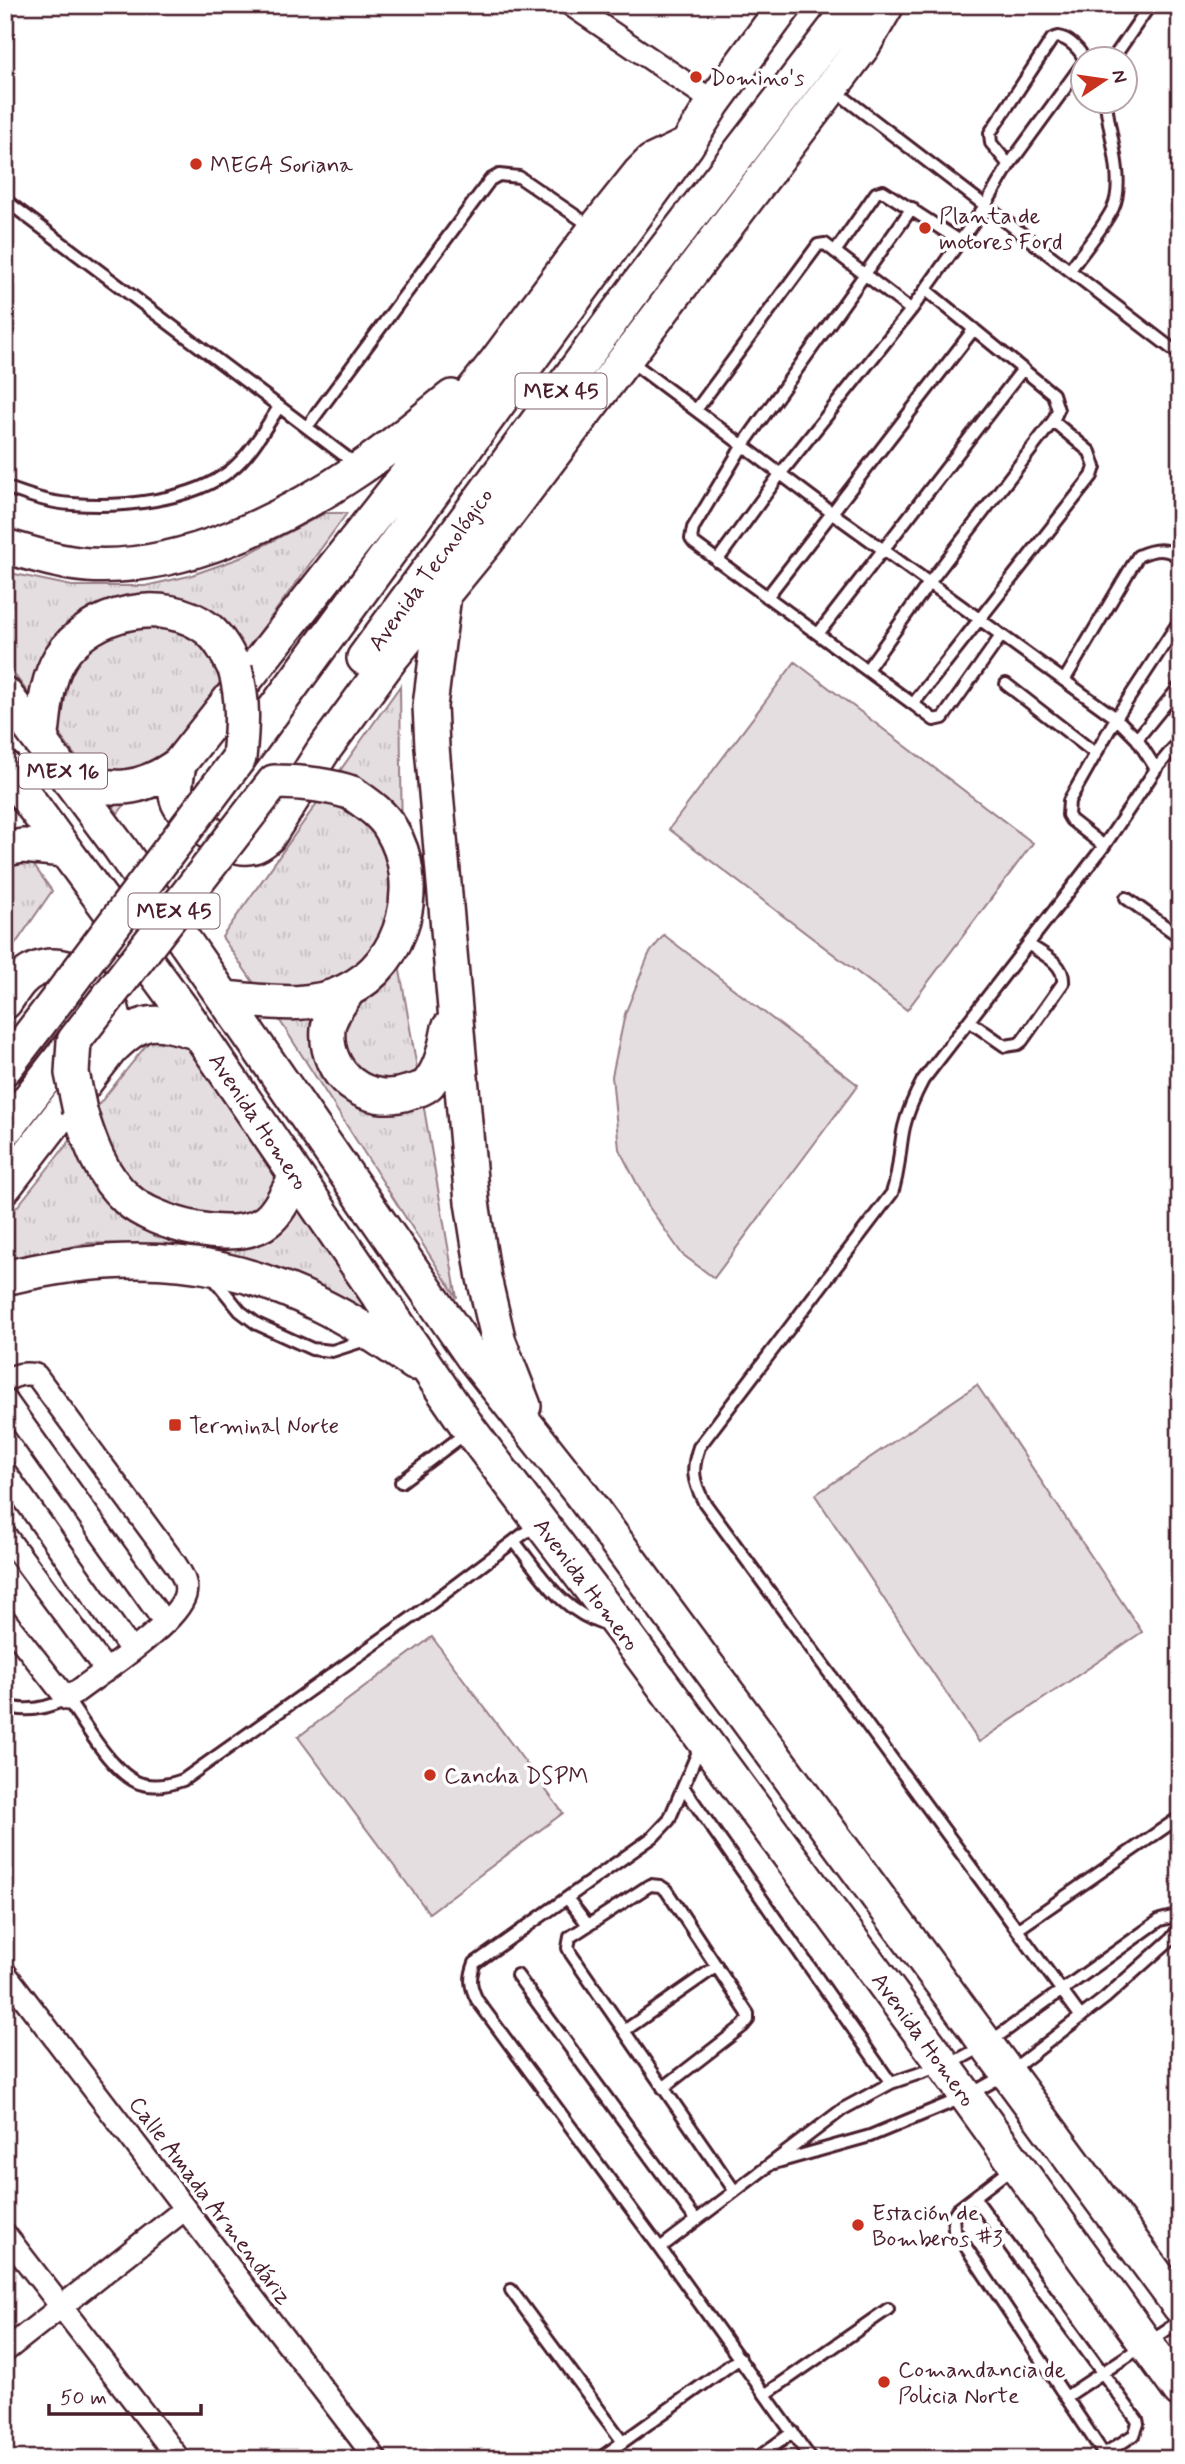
<svg xmlns="http://www.w3.org/2000/svg" width="1185" height="2464" font-family="Mynerve,sans-serif">
<style>
.grass{fill:url(#grass-tufts);stroke:#987e86;stroke-width:2}
.pitch{fill:#e5dee0;stroke:#987e86;stroke-width:2}
.lines{fill:none;stroke-linecap:round;stroke-linejoin:round}
.lane-casing{stroke:#4a1f2b;stroke-width:16}
.street-casing{stroke:#4a1f2b;stroke-width:26}
.primary-casing{stroke:#4a1f2b;stroke-width:38}
.lane{stroke:#fff;stroke-width:10}
.street{stroke:#fff;stroke-width:21}
.primary{stroke:#fff;stroke-width:33}
.primary-bridge-casing{stroke:#4a1f2b;stroke-width:38;stroke-linecap:butt}
.primary-bridge{stroke:#fff;stroke-width:33}
.poi-dot{fill:#c8321e;stroke:#fff;stroke-width:2.5}
.labels{text-anchor:middle;stroke-width:7;stroke-linejoin:round;paint-order:stroke}
.shield{fill:#fff;stroke:#80626b;stroke-width:2}
.shield-label{font-size:21px;font-weight:bold;fill:#4a1f2b}
.poi-label{font-size:23px;fill:#4a1f2b;stroke:#fff;text-anchor:start}
.street-label{font-size:23px;fill:#4a1f2b;stroke:#fff}
</style>
<defs>
<pattern id="grass-tufts" width="24" height="20" patternUnits="userSpaceOnUse" patternTransform="scale(1.75)"><rect width="24" height="20" fill="#e5dee0"/><path d="M3 7l-1-3M5 7V3M7 7l1-3M15 17l-1-3M17 17v-4M19 17l1-3" fill="none" stroke="#c6bec0"/></pattern>
</defs>
<rect width="100%" height="100%" fill="#fff"/>
<filter id="ink" filterUnits="userSpaceOnUse"><feTurbulence type="fractalNoise" baseFrequency=".0143" numOctaves="2"/><feDisplacementMap in="SourceGraphic" scale="14" xChannelSelector="R" yChannelSelector="G"/><feConvolveMatrix kernelMatrix="1 2 1 2 8 2 1 2 1" color-interpolation-filters="sRGB"/></filter>
<g filter="url(#ink)">
<path class="grass" d="M325,513H347L233,669L118,813L5,662V572L72,586H145L189,576L240,558Z
M400,686L402,847L398,959L457,1298L280,1021L222,937Z
M5,825L52,891L5,959Z
M168,1018L373,1318L240,1259L173,1245L87,1243L5,1263V1222Z"/>
<path class="pitch" d="M795,662L1033,843L907,1010L669,829Z
M664,935L858,1085L714,1278L682,1254L649,1207L619,1149L612,1076L625,1014L649,954Z
M977,1385L1142,1632L979,1742L815,1495Z
M432,1637L563,1813L429,1913L298,1737Z"/>
<g class="lines">
<g class="lane-casing">
<path id="lane" d="M1112,60L1150,5
M833,89L1180,355
M1009,165L991,143L990,133L1052,39L1058,37C1068,38 1081,50 1084,60
M5,200L358,466
M912,208L743,445L693,528L691,539L694,543L913,704L1092,476L1095,467L1090,452L1053,421
M835,252L876,193L883,191L960,241
M1070,270C1083,251 1102,230 1113,208C1126,181 1108,131 1106,102
M629,360L831,512L1116,718L1137,739L1156,769L1104,846L923,1080C915,1095 908,1110 904,1127C899,1149 900,1171 892,1193L699,1447C691,1470 693,1481 704,1502L1081,2017
M696,410L818,245L825,244L911,310
M307,427L490,180L499,175L519,177L592,227
M5,487C27,495 49,503 72,504C120,508 193,501 231,470C251,454 265,428 279,407
M717,561L781,473L911,310L985,206L1009,165L1084,62
M767,597L974,329
M818,634L1023,369
M868,668L929,583L1053,421L1058,410L1053,394L926,290
M1065,679L1138,556C1153,549 1168,546 1180,559
M1006,684L1096,754
M913,704L934,720L943,718L1001,636
M1137,739L1180,686
M1156,769L1180,740
M1104,846L1071,820L1068,815L1069,801L1116,718L1180,620
M1126,898L1180,937
M969,1021L1005,1046L1018,1044L1022,1041L1063,983C1065,963 1042,954 1028,944
M211,1275L240,1311L257,1324L312,1349L332,1351L369,1339
M401,1482L466,1433
M514,1541C544,1579 561,1611 608,1626
M5,1704C24,1715 49,1707 67,1699C84,1722 111,1772 139,1783C153,1788 169,1785 183,1780L417,1614L538,1523
M700,1747L669,1820L653,1837L475,1963C469,1978 470,1986 477,2000L660,2248L811,2459
M684,1788L891,2083
M567,1898L588,1925
M1018,1929L1180,1817
M517,1975L696,2220
M624,2031L717,1966
M663,2088L743,2026L748,2020V2014L666,1890L660,1886L650,1885L570,1937L568,1948L571,1954L734,2190
M774,2163L870,2136L967,2096L1008,2073L1105,1998L1171,1939L1180,1927
M1013,2167L957,2210L953,2216L954,2229L1107,2459
M974,2197L1137,2420L1138,2424L1134,2435L1104,2454
M660,2248L843,2109L891,2083L956,2061L987,2044L1160,1920L1180,1915
M511,2290L623,2442
M766,2394L888,2309
M1066,2397L1180,2321
M599,2459L740,2358
M756,2459L793,2432"/>
</g>
<g class="street-casing">
<path id="street" d="M571,5L714,102
M5,1381C16,1374 24,1373 36,1375L176,1565C182,1575 188,1583 185,1595C177,1625 93,1678 67,1699L5,1620
M5,1399L165,1623
M5,1472L131,1650
M5,1535L105,1669
M5,1973L376,2459
M5,2234L179,2459
M5,2351L185,2209"/>
</g>
<g class="primary-casing">
<path id="primary" d="M687,145L651,162L639,174L595,229L495,363L179,764C177,777 173,789 178,802C186,820 229,850 249,847C257,846 262,842 268,837L323,751L392,657L488,540L863,46L887,5
M5,546C32,554 60,563 88,565C181,571 284,520 359,469C392,447 421,421 452,397
M444,595L430,706L432,747L472,1202L484,1278L499,1342L524,1406
M364,658L640,282L853,5
M5,694L120,848L472,1356L581,1494L1180,2307
M41,742C45,714 45,683 60,658C90,611 164,595 208,629C221,640 228,655 235,669
M239,758L687,145L714,102L785,5
M5,768L187,1016L470,1430L623,1631L944,2065L1180,2391
M68,779C113,791 139,793 179,764
M5,849L23,846L65,850
M348,991C341,1001 329,1016 328,1029C324,1075 367,1108 410,1092C417,1090 425,1088 429,1083C442,1066 445,1048 449,1028
M224,998C264,1001 309,1010 346,991C405,963 424,883 391,829C382,813 366,803 352,793
M5,1002C14,989 21,976 35,970C67,955 108,985 114,1017C117,1028 113,1039 110,1050L5,1186
M110,1050C144,1015 155,1020 199,1033
M5,1068L60,996
M80,1111C90,1143 101,1176 127,1199C154,1224 236,1246 267,1221C280,1211 288,1191 296,1176
M5,1130L74,1041
M5,1278C167,1239 281,1266 414,1363"/>
</g>
<use href="#lane" class="lane"/>
<use href="#street" class="street"/>
<use href="#primary" class="primary"/>
<g class="primary-bridge-casing">
<path id="primary-bridge" d="M60,996L239,758C242,727 244,700 235,669
M80,1111L72,1073L74,1041L274,782C301,782 326,784 352,793"/>
</g>
<use href="#primary-bridge" class="primary-bridge"/>
</g>
</g>
<g class="poi-dot">
<circle cx="696" cy="77" r="7"/>
<circle cx="196" cy="164" r="7"/>
<circle cx="925" cy="228" r="7"/>
<rect x="168" y="1418" width="14" height="14" rx="3.5"/>
<circle cx="430" cy="1775" r="7"/>
<circle cx="858" cy="2225" r="7"/>
<circle cx="884" cy="2382" r="7"/>
</g>
<g class="labels">
<g class="shield">
<rect x="515.5" y="373.5" width="91" height="35" rx="5"/>
<rect x="19" y="753.5" width="88" height="35" rx="5"/>
<rect x="128.5" y="893.5" width="91" height="35" rx="5"/>
</g>
<g class="shield-label">
<text x="561" y="398">MEX 45</text>
<text x="63" y="778">MEX 16</text>
<text x="174" y="918">MEX 45</text>
</g>
<g class="poi-label">
<text x="710" y="85">Domino's</text>
<text x="210" y="172">MEGA Soriana</text>
<text x="939" y="223">Planta de<tspan x="939" dy="26">motores Ford</tspan></text>
<text x="189" y="1433">Terminal Norte</text>
<text x="444" y="1783">Cancha DSPM</text>
<text x="872" y="2220">Estación de<tspan x="872" dy="26">Bomberos #3</tspan></text>
<text x="898" y="2377">Comandancia de<tspan x="898" dy="26">Policia Norte</tspan></text>
</g>
<g class="street-label">
<text transform="translate(430 569) rotate(-54)" y="8">Avenida Tecnológico</text>
<text transform="translate(259 1121) rotate(56)" y="8">Avenida Homero</text>
<text transform="translate(587 1584) rotate(53)" y="8">Avenida Homero</text>
<text transform="translate(924 2039) rotate(54)" y="8">Avenida Homero</text>
<text transform="translate(211 2200) rotate(53)" y="8">Calle Amada Armendáriz</text>
</g>
</g>
<rect width="1185" height="2464" fill="none" stroke="#fff" stroke-width="28"/>
<rect x="14" y="14" width="1157" height="2436" fill="none" stroke="#4a1f2b" stroke-width="2.5" filter="url(#ink)"/>
<g transform="translate(1104 80) rotate(77)"><circle r="33" fill="#ffffff" stroke="#b7a5aa" stroke-width="2"/>
<path d="M0-5L12 26L0 18L-12 26Z" fill="#c8321e"/>
<text y="-10" font-size="19" font-weight="bold" text-anchor="middle" fill="#4a1f2b">N</text>
</g>
<path d="M49 2404v10h152v-10" fill="none" stroke="#4a1f2b" stroke-width="3.5"/>
<text x="60" y="2404" font-size="21" fill="#4a1f2b" stroke="#ffffff" stroke-width="5" paint-order="stroke">50 m</text>
</svg>
